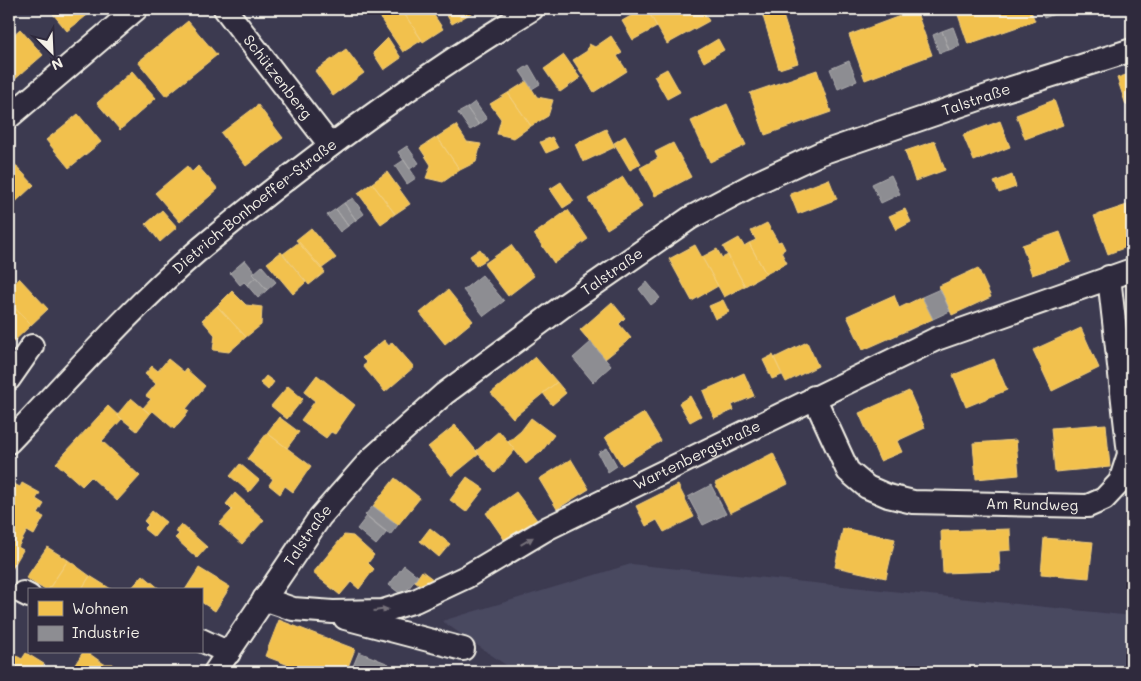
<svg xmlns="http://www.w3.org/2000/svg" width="1141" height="681" font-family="Mali,sans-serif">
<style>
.built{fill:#494860}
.homes{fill:#f2c14e;stroke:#f3cf7c}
.industry{fill:#8d8d92;stroke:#acabac}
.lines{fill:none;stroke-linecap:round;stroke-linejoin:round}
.minor-casing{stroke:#f4f1e8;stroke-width:26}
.minor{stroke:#2f2a3d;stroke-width:22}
.oneway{fill:#747079}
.labels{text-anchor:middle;stroke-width:5;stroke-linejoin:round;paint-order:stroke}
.street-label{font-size:15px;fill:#f4f1e8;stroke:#2f2a3d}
</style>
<rect width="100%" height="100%" fill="#3c3a50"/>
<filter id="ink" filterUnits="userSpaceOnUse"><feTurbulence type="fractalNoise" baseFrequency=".02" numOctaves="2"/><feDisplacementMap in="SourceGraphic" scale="10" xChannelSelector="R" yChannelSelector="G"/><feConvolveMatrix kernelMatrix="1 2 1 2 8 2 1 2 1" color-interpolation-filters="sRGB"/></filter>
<g filter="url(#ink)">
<path class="built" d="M631,564L1132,616V672H516L442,621Z"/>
<path class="homes" d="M49,9H95L67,31Z
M388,9H401L422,40L403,52L380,18L390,12Z
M401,9H430L443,29L423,42Z
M443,9H455L461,19L452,24Z
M455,9H478L461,19Z
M643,9H647L657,27L633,40L622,21Z
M647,9H702L709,21L667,44Z
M781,9L798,63L779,69L762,13Z
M956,9H1030L1035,21L968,44Z
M916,10L932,55L865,80L849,35Z
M188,21L217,55L166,96L138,62Z
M20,29L43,55L13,81L9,75V39Z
M611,36L622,53L617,56L627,71L594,92L573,60L587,51L589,44L595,47Z
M388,38L401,58L384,70L373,53Z
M718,39L724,50L704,62L698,51Z
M346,49L364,73L333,96L315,71Z
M564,55L580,78L560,92L544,69Z
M667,69L680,92L667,99L654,76Z
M817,70L831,112L765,135L750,93Z
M132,71L156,98L120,130L97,103Z
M1132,73V103L1126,105L1117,78Z
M527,81L537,97L553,100L548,116L531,126L508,93Z
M508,93L531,126L514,138L497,134L501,119L490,104Z
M1054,100L1063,125L1025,139L1016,115Z
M727,104L746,145L710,162L691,121Z
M258,105L283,138L246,166L221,133Z
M78,114L101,142L69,168L46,140Z
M1000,121L1010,147L974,161L963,135Z
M456,125L467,142L481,144L476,162L460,170L437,137Z
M606,129L615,147L583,162L575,144Z
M625,136L641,164L630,170L614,143Z
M437,137L460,170L443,182L426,178L431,165L420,148Z
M552,137L558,148L546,153L540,142Z
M935,141L945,170L915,181L905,151Z
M673,143L691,177L655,196L640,168L658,158L655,152Z
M9,158L34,185L9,208Z
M187,166L192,172L198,166L218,189L180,222L155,193Z
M387,172L410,204L395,214L372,183Z
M1012,175L1016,187L999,193L994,182Z
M623,177L642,207L607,229L588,199Z
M829,179L837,199L798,214L790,194Z
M561,182L574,201L563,208L550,189Z
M372,183L395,214L381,224L358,193Z
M1130,204L1132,211V245L1108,254L1094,216Z
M905,209L911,222L896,230L889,216Z
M162,210L177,227L160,242L146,224Z
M568,210L588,239L554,263L534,234Z
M767,223L778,242L781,241L785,249L781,252L787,263L766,274L749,243L756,240L751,231Z
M311,228L336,258L321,269L296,240Z
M1060,232L1071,262L1032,275L1022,245Z
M739,238L744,246L749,243L766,274L745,286L723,247Z
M299,242L325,272L309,285L283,254Z
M511,245L534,276L508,296L484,264Z
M695,245L718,286L692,301L669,259Z
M480,249L487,259L476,266L470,256Z
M717,249L722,258L728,255L745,286L724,297L702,257Z
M281,252L306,282L293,294L267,263Z
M978,268L991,297L952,315L939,286Z
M19,278L48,309L31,325L9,302V288Z
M448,290L473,321L445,344L420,313Z
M232,291L246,305L262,307L261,325L246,337L217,306Z
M894,295L899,308L922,297L933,319L863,350L847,316Z
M723,300L729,312L715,319L709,306Z
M9,302L31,325L9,346Z
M612,302L625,318L619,324L631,338L605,359L580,330Z
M217,306L246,337L229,352L213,350L215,335L202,320Z
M1081,328L1099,368L1052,391L1033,350Z
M384,340L389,346L392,342L414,367L385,392L363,366L367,363L362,358Z
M807,342L818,366L786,382L774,358Z
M773,355L782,375L772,379L763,360Z
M535,357L557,382L513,418L491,393Z
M168,359L184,372L186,369L205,386L186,409L189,411L174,429L153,411L150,414L143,408L151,399L146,396L156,384L145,374L152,366L158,371Z
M994,359L1007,390L966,407L953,375Z
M744,373L754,396L732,405L734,410L714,418L703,391Z
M317,375L355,405L335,434L331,432L326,438L301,420L315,401L304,392Z
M266,376L274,382L268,390L260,383Z
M557,382L566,393L552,405L543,393Z
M288,386L303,399L287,419L271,406Z
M909,391L925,428L897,441L902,452L880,461L859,413Z
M690,396L701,416L690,422L679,403Z
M131,398L150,414L137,431L117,415Z
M108,406L122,419L102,441L140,476L117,501L91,477L82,486L56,463Z
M644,413L661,441L622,465L605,437Z
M279,417L299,432L287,448L267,433Z
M531,418L554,435L542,451L526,464L508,442L521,431Z
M1106,424L1110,467L1055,472L1051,428Z
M455,425L479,454L452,476L428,447Z
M499,431L515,450L495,473L476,451Z
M267,433L311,466L293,492L285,486L280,494L269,485L273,479L247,459Z
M1016,440L1019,475L976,479L973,443Z
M773,453L788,484L730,513L715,483Z
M571,459L589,489L557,509L539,479Z
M240,464L259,480L249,492L230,476Z
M467,477L484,489L466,512L450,500Z
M395,478L420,498L398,525L373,506Z
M10,482L20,487L22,483L40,493L36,499L44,504L38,514L44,517L34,535L27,531L18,547L23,550L12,569L9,567Z
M678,485L694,517L664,532L657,520L646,526L636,506Z
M516,492L537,520L506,542L486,513Z
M235,493L264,520L242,544L219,524L232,510L226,504Z
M152,511L166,522L154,537L144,529L148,525L144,521Z
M181,524L207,547L197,558L175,538L179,534L175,531Z
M430,528L450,544L439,557L420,541Z
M843,528L895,539L886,578L835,567Z
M1010,529L1011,550L999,551L1000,571L943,573L941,531Z
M344,535L353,536L374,555L368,563L374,569L359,589L351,582L340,595L313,573Z
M1044,538L1093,542L1089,578L1041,574Z
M47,547L68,560L48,590H45L26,578Z
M68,560L90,576L81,590H48Z
M199,568L230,587L215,611L201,602V590H185Z
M422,571L434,580L427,590L415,581Z
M143,575L161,590H130Z
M90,576L111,589V590H81Z
M279,620L355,649L346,672H307L265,656Z
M9,652L22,659L26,653L44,664L40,672H9Z
M83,652H87L104,664H112L117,672H67L71,671Z"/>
<path class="industry" d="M1040,9H1062L1063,11L1044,18Z
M953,27L960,46L949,50L942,31Z
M942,31L949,50L939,53L933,35Z
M849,61L857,81L838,89L830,69Z
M529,65L540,84L532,89L520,71Z
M475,102L487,119L479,125L467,108Z
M467,108L479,125L470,130L458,113Z
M407,146L419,163L410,169L398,152Z
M404,160L416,178L407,184L395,166Z
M891,175L900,194L881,203L872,184Z
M353,198L364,214L356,220L344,203Z
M344,203L356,220L348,226L336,209Z
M336,209L348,226L340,232L327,215Z
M245,260L255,272L253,274L256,277L247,285L244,282L240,285L230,273Z
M262,266L276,282L267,290L253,274Z
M482,275L504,301L484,316L463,290Z
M256,277L267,290L258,298L247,285Z
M647,282L660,298L651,305L639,289Z
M940,289L950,311L933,319L922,297Z
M591,342L611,366L593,382L573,358Z
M607,448L617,466L608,472L598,453Z
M711,485L726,514L703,525L688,497Z
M373,506L398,525L390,535L365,515Z
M367,516L387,532L376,545L357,529Z
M404,565L418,576L403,596L389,585Z
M359,652L389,664L385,672L351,671Z
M410,664L429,672H406Z"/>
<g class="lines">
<g class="minor-casing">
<g id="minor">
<path id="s1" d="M225,9L330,145"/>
<path d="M9,117L136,9"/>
<path d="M9,379L32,346"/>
<path id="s2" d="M814,397L848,471L867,487L888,496L913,502L1088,506L1104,499L1120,482L1129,454L1109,277"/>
<path id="s3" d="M9,442C72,376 132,307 201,248C305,161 416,80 532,9"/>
<path d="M23,593L29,596"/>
<path id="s4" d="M264,599L293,609L333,612L383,611L415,601L466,577L548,528L936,339L1132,270"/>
<path d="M345,618L463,649"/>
<path d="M201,640L229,653"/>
<path id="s5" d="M215,672L320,517L370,460L444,394L566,304L690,218L754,184L821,153L1005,90L1132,50"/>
</g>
</g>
<use href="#minor" class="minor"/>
</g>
<defs><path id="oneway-solid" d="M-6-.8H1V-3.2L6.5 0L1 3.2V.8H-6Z" transform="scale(1.25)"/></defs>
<g class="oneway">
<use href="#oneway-solid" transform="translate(527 541) rotate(-31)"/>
<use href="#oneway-solid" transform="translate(381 610) rotate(-7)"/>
</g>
</g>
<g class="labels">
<g class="street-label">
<text dy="5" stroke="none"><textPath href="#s1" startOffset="86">Schützenberg</textPath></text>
<text dy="5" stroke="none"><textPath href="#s5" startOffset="975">Talstraße</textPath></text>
<text dy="5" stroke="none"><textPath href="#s3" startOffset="341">Dietrich-Bonhoeffer-Straße</textPath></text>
<text dy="5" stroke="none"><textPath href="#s5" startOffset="570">Talstraße</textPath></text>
<text dy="5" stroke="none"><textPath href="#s4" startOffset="472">Wartenbergstraße</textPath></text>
<text dy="5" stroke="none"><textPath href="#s2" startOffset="274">Am Rundweg</textPath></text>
<text dy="5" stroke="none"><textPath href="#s5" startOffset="165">Talstraße</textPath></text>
</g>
</g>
<rect width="1141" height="681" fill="none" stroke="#2f2a3d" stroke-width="30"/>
<rect x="15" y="15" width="1111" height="651" fill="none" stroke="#f4f1e8" stroke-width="2" filter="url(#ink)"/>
<rect x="28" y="588" width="175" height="65" fill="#2f2a3d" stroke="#7e7a81"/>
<rect x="38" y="601" width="25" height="15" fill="#f2c14e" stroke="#7e7a81"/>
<text x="72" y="614" font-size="15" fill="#f4f1e8">Wohnen</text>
<rect x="38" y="626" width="25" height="15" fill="#8d8d92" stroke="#7e7a81"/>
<text x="72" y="638" font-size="15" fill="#f4f1e8">Industrie</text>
<g transform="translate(52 52) rotate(156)" stroke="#2f2a3d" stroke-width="4" paint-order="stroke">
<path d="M0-4L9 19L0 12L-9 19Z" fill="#f4f1e8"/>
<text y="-8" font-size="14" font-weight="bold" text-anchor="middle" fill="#f4f1e8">N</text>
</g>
</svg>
